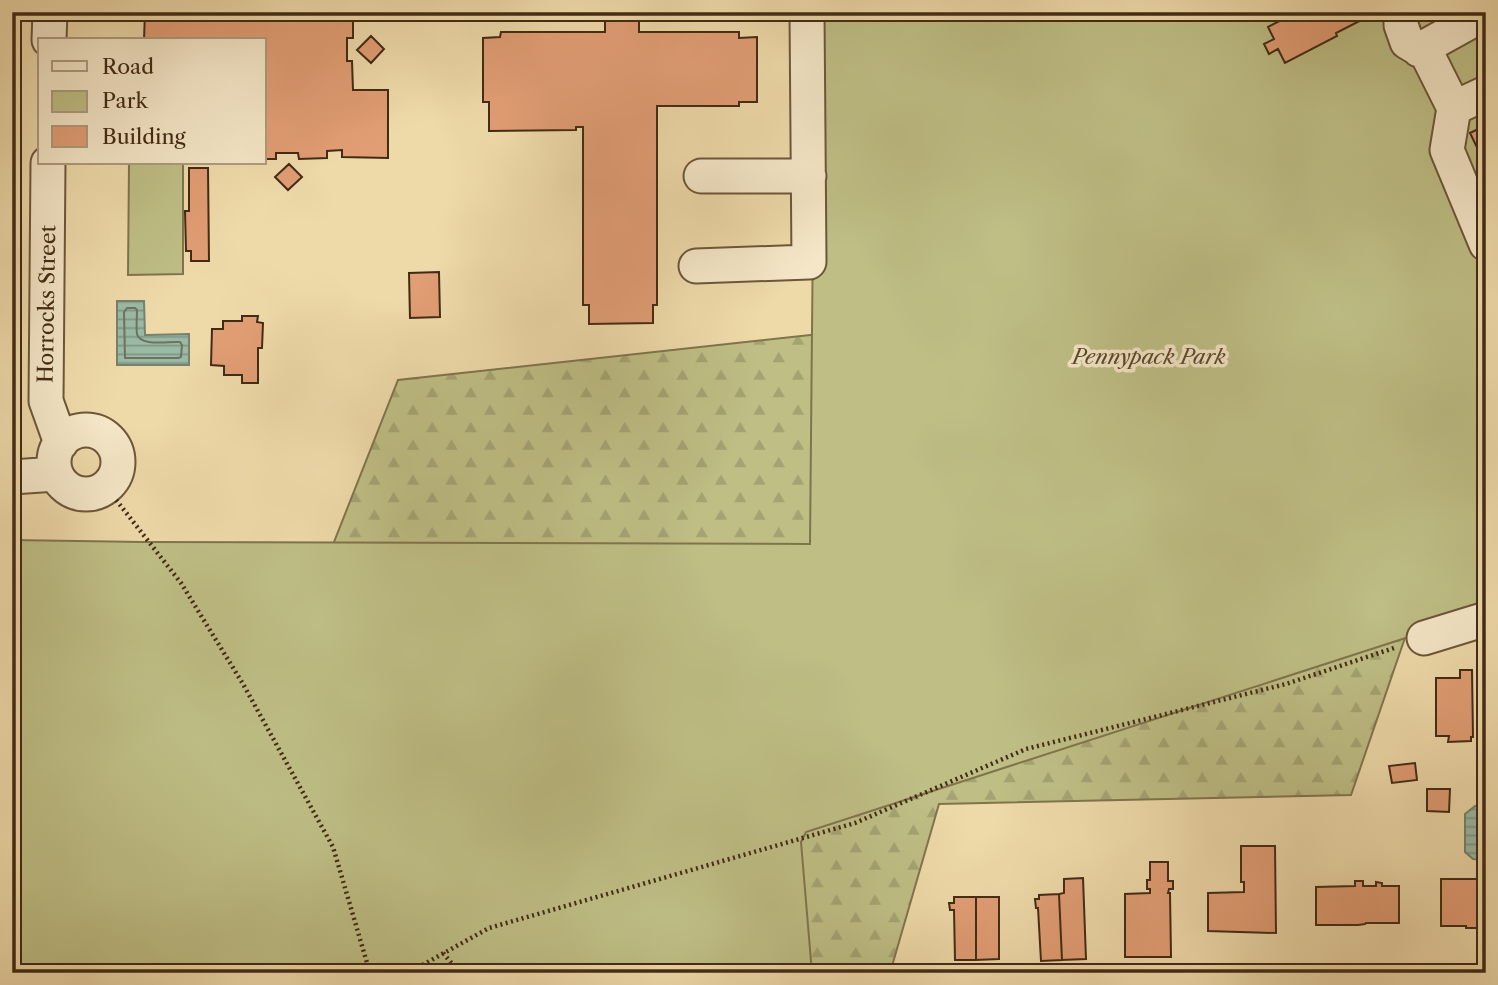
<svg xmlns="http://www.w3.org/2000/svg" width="1498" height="985" font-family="'Libre Caslon Text',serif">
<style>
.forest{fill:url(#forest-firs);stroke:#80744d;stroke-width:2}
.park{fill:#bebe85;stroke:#80744d;stroke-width:2}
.water{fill:url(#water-rules);stroke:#77816c;stroke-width:2}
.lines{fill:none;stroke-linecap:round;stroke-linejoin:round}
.shore{stroke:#6e725e;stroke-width:2}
.building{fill:#e19d74;stroke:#422b15;stroke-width:2}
.minor-casing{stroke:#6d563a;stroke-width:37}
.path{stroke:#422b15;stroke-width:4.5;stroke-dasharray:2 3.5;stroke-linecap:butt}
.minor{stroke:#f4e6c7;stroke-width:33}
.labels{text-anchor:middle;stroke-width:7;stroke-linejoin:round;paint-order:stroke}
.street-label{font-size:21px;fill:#422b15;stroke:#f4e6c7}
.park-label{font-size:21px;font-style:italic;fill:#5b482b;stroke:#f4e6c7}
</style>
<defs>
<pattern id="forest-firs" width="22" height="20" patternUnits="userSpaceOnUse" patternTransform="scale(1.75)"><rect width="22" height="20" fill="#bebe85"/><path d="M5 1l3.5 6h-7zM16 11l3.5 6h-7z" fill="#a4a372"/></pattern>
<pattern id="water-rules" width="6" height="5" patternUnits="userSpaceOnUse" patternTransform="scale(1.75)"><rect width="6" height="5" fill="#9abaa6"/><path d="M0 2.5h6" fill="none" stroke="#7f9786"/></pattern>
</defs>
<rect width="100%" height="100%" fill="#eed9a9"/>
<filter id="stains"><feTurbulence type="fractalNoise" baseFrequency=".00286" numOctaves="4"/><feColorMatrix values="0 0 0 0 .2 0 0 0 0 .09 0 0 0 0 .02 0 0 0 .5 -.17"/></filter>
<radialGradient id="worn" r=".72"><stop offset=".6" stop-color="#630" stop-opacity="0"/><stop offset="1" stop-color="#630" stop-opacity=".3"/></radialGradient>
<path class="forest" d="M856,330L1408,629L1351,795L939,804L890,973H12L315,590L398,380Z"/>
<path class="park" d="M815,12H1486V612L806,832L801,842L812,973H12V540L143,542L810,544Z
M129,163H183V274L128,275Z"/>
<path class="water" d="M117,301H144L145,335L189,334V365H117Z
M1486,805V860L1473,859L1465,852V814L1475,806Z"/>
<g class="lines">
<path class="shore" d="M127,308H135L137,310C137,318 136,327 137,334C140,347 169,341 180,342L182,345L181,357L178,358H125L124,312Z"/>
</g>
<path class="building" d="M145,12H353V38H347V61H352L353,90H388V158L342,157V150L327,151V158L299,159L298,153H276V159H264V40H144Z
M605,12H639V32H739V38L757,37V102H739V106H657V305H653V323L589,324V305H583V127H576V130L489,131V102H483V38L500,37L501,32H605Z
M1297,12H1377L1336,33L1337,36L1285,63L1278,49L1269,54L1264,44L1274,39L1268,27Z
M371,36L384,49L371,63L357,50Z
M1486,125V166L1470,133Z
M289,164L302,177L288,190L275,177Z
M189,168H208L209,261H191V251H186L185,211H189Z
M439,272L440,317L410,318L409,273Z
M242,316H258L257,322L263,323L262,348H258V383H242V375H224V366L211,365L212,329H223V321H242Z
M1460,670H1472L1473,737H1471V741L1448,742L1449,736H1436V678H1460Z
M1415,763L1417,780L1392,783L1389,766Z
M1427,789H1450L1449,812L1427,811Z
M1241,846H1275L1276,933L1208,931V893L1244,892V882H1241Z
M1150,862H1168V881H1173V889H1169L1168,893H1170L1171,957H1125V894L1150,893V889H1147V880H1150Z
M1083,878L1086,959L1062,960L1059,894L1064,893V879Z
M1441,879H1486V928H1466V926H1441Z
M1355,881H1363V886H1376V882L1382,883V886H1399V923H1366L1365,924L1358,925H1316V887L1355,886Z
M1059,894L1062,960L1041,961L1038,908H1036L1035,899H1039V895Z
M954,897H976V960H955L954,910H950L949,903H954Z
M976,897H999V959L976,960Z"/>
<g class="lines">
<g class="minor-casing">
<path id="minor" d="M1401,12V25L1407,42L1427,54L1454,108L1486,93
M49,40L50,12
M1419,50L1486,13
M1454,108L1447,150L1486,244
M48,163L46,401L61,443
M701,176H809
M696,266L809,262L807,12
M54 462a32 32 0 1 1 64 0a32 32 0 1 1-64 0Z
M12,477L56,474
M1424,638L1486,619"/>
</g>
<path class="path" d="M106,487L181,583L243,684L333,847L370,973
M443,953L460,973
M408,973L489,928L855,823L1026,749L1286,684L1397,647
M718,973L729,968L740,973"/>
<use href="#minor" class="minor"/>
</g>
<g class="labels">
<g class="street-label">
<text transform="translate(47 304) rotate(-89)" y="7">Horrocks Street</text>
</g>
<g class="park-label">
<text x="1149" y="364">Pennypack Park</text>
</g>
</g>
<rect width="1498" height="985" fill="none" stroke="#eed9a9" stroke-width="42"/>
<rect x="14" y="14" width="1470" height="957" fill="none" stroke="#422b15" stroke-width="3.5"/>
<rect x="21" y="21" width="1456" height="943" fill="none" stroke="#422b15" stroke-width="2"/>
<rect x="38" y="38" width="228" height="126" fill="#f4e6c7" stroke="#ad9b80" stroke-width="2"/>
<rect x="52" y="61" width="35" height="10" fill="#f4e6c7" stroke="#ad9b80" stroke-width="2"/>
<text x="102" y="74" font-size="21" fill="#422b15">Road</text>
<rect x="52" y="91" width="35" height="21" fill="#bebe85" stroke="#ad9b80" stroke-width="2"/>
<text x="102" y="108" font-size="21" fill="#422b15">Park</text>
<rect x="52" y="126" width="35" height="21" fill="#e19d74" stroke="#ad9b80" stroke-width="2"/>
<text x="102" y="144" font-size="21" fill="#422b15">Building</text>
<rect width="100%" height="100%" filter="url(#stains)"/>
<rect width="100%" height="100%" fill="url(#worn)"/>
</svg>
